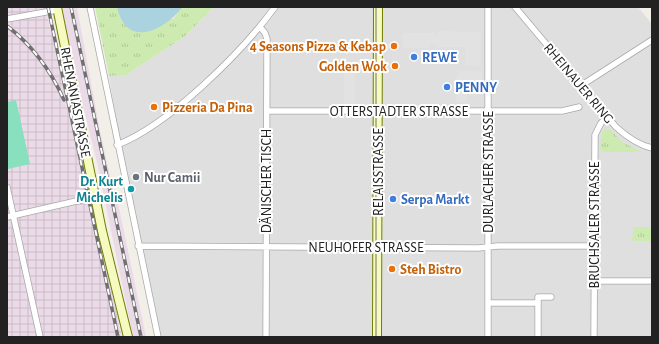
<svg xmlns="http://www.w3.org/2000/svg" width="659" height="344" font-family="'Alegreya Sans',sans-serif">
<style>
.residential{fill:#e0dfdf}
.industrial{fill:url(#industrial-grid)}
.railway{fill:#ebdbe8}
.grass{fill:url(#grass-tufts)}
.pitch{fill:#88e0be}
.parking{fill:#e2e2e2}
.water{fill:#aad3df}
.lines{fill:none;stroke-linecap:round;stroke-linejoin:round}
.street-casing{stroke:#a9a9a9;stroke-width:7}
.secondary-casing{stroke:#707d05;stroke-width:10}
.street{stroke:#fff;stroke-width:5.5}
.secondary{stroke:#f7fabf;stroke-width:8}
.tram{stroke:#707070;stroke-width:1}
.rail-casing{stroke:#707070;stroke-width:3.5}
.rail{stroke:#fff;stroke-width:2;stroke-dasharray:6;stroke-linecap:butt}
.food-dot{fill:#e8710a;stroke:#fff;stroke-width:1.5}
.shop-dot{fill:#3f7fe0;stroke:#fff;stroke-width:1.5}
.worship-dot{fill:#6b7280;stroke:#fff;stroke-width:1.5}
.culture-dot{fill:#0f9aa8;stroke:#fff;stroke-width:1.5}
.labels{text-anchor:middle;stroke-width:4;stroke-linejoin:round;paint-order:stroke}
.food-label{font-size:14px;font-weight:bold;fill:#c56008;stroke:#fff;text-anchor:end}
.shop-label{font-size:14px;font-weight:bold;fill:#366cbe;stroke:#fff;text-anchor:start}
.street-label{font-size:14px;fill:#222;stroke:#fff}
.worship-label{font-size:14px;font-weight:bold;fill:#5b616d;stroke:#fff;text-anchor:start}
.culture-label{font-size:14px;font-weight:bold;fill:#0d838f;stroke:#fff;text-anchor:end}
</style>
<defs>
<pattern id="industrial-grid" width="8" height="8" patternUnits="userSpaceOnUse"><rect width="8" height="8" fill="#ebdbe8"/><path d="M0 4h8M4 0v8" fill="none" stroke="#c9bcc7"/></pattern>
<pattern id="grass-tufts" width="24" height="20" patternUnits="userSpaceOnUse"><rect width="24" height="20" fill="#cdebb0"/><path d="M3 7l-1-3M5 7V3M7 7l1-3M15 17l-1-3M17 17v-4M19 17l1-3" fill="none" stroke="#b0c997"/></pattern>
</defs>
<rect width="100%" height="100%" fill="#f2efe9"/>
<path class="residential" d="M214,7H638L652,24V337H161L118,133L109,76L126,75L184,37Z"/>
<path class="industrial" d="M7,7H45L79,141L122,337H7Z"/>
<path class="railway" d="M62,7H77L101,136L114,193H116L146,337H133L96,158L84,110Z"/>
<path class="grass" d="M95,7H117L121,18L173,19L183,7H214L184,37L126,75L109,76Z
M605,129L611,130L622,142L642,152H604L600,149L602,131Z
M634,227H652V241H635L632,240Z"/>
<path class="pitch" d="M16,100L30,164L8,169L7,102Z"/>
<path class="parking" d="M437,31L481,32V67L465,65V47H435V44L431,43L430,48H403V33H435V36L437,37Z
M459,71H478L482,73V87H467V103L456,102V76H459Z
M344,73H355V104H344Z"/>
<path class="water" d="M117,7H183C164,30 127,50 117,7Z"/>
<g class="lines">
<g class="street-casing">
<path id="street" d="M90,7L158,337
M515,7L616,127C627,137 638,145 652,148
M7,19L57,10
M260,27L265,33L267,39L266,337
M582,85L652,40
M267,111H562L579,107
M117,145C169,125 242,52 275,7
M7,187L40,337
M7,217L81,200
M138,246L478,248L498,246H594
M594,281H652
M488,303H538V297H551
M488,337V7
M538,337V303
M594,337L595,135L601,123L608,117"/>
</g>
<g class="secondary-casing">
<path id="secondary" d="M57,7L102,231L128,337
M377,337L378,7"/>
</g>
<use href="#street" class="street"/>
<use href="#secondary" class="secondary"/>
<path class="tram" d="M376,337V7"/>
<g class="rail-casing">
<path id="rail" d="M48,7L118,337
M71,7L141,337
M7,26C32,45 51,71 64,100"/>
</g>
<use href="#rail" class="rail"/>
</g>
<g class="food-dot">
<circle cx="394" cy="46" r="4"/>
<circle cx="395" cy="66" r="4"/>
<circle cx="154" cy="107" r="4"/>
<circle cx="392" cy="269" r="4"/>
</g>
<g class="shop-dot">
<circle cx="414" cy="57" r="4"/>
<circle cx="447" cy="87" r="4"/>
<circle cx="393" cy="199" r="4"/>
</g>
<circle class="worship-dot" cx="136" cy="177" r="4"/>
<circle class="culture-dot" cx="131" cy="189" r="4"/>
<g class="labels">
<g class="food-label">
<text x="386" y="51">4 Seasons Pizza &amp; Kebap</text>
<text x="387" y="71">Golden Wok</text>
<text x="162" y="112" text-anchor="start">Pizzeria Da Pina</text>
<text x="400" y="274" text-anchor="start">Steh Bistro</text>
</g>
<g class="shop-label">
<text x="422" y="62">REWE</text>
<text x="455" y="92">PENNY</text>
<text x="401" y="204">Serpa Markt</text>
</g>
<g class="street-label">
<text transform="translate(579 83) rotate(50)" y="5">RHEINAUER RING</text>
<text transform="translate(76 102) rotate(79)" y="5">RHENANIASTRASSE</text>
<text x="399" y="116">OTTERSTADTER STRASSE</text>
<text transform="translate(378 172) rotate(-90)" y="5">RELAISSTRASSE</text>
<text transform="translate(488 172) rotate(-90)" y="5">DURLACHER STRASSE</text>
<text transform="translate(266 181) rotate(-90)" y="5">DÄNISCHER TISCH</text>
<text transform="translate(594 225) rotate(-90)" y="5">BRUCHSALER STRASSE</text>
<text x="366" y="252">NEUHOFER STRASSE</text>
</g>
<g class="worship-label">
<text x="144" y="182">Nur Camii</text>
</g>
<g class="culture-label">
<text x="123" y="186">Dr. Kurt<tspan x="123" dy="16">Michelis</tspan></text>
</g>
</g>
<rect width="659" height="344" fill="none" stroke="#222222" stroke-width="16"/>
</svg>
